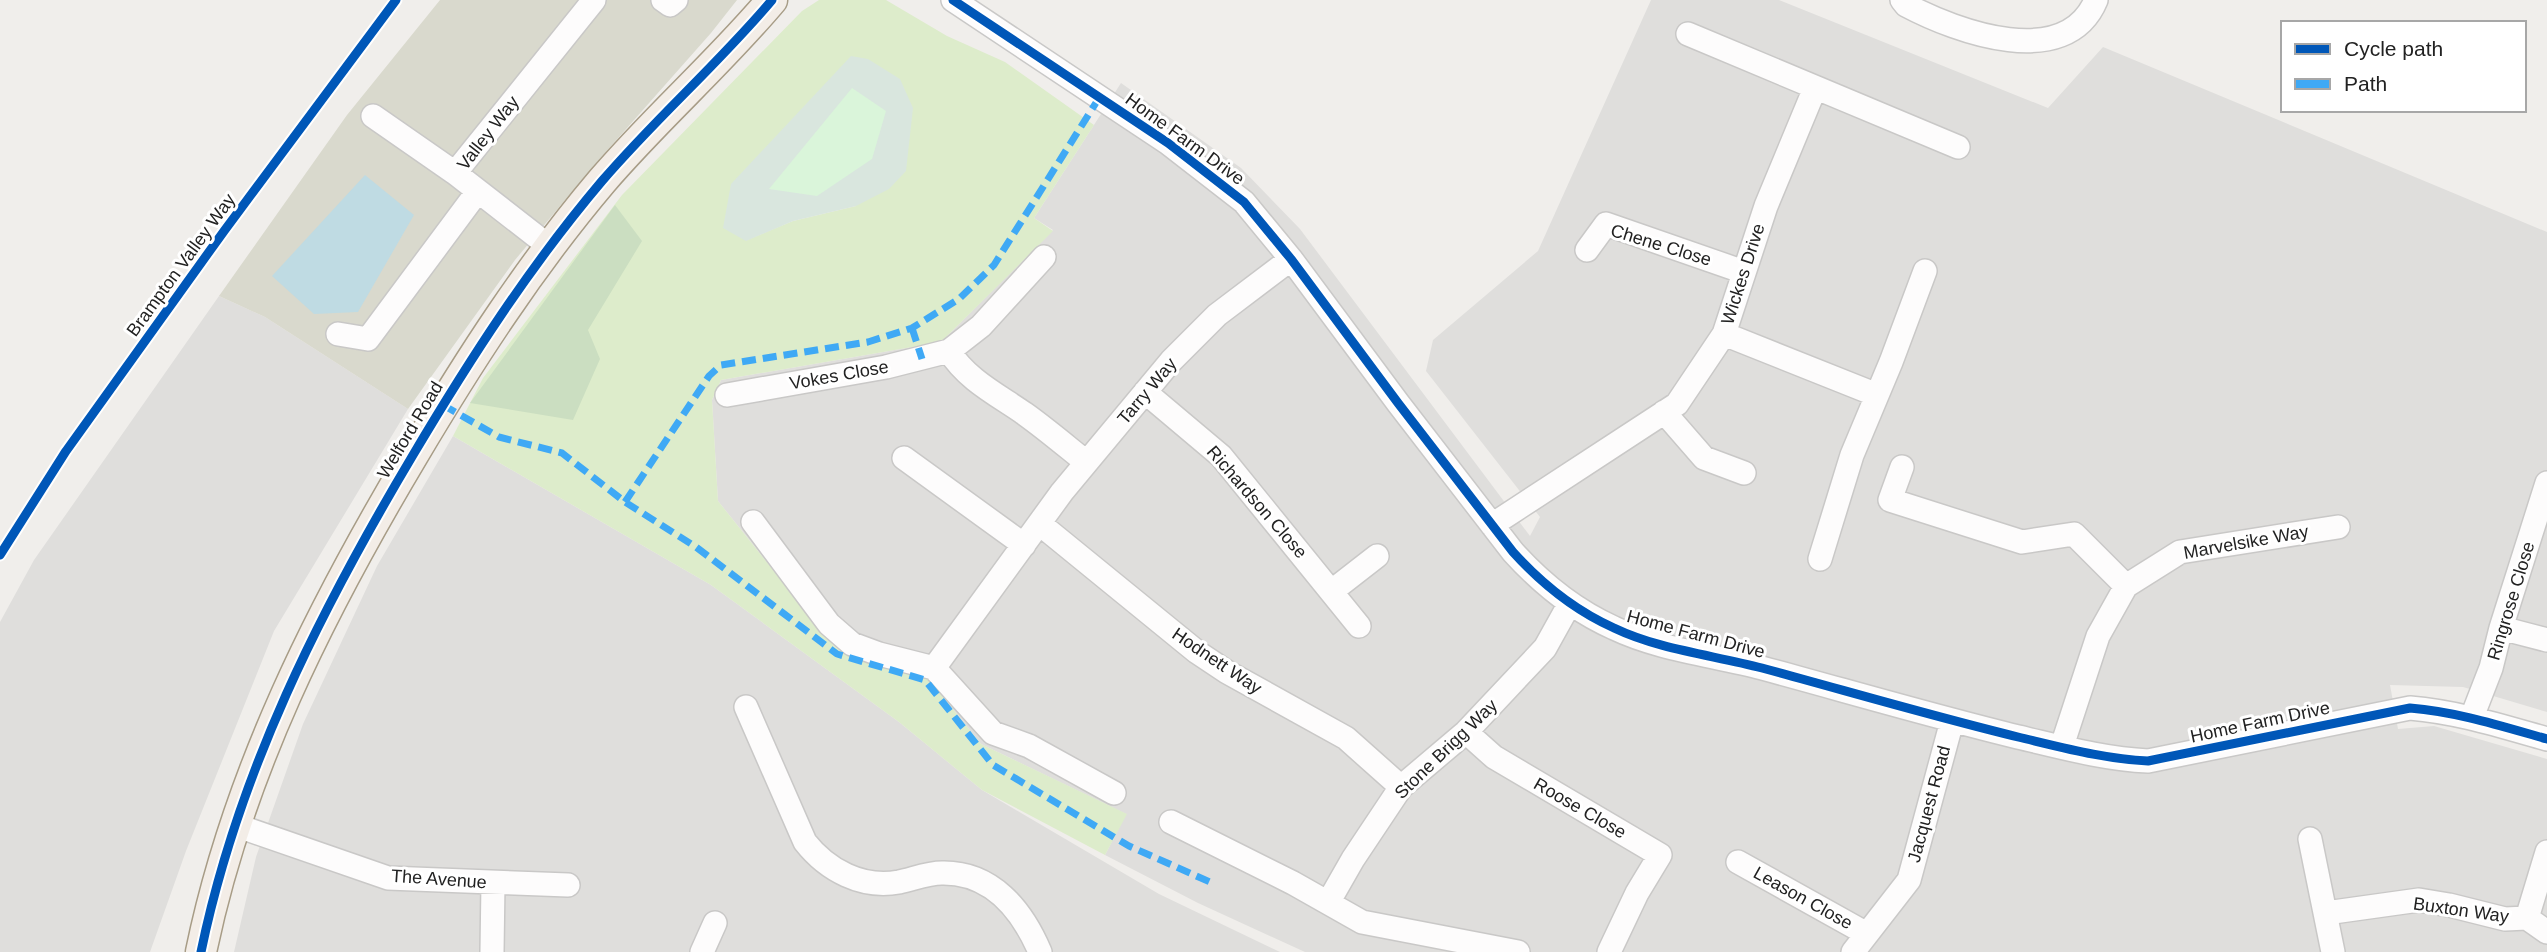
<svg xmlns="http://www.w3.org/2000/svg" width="2547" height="952" font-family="Arial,sans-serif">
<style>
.residential{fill:#dfdedc}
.construction{fill:#d9d9cd}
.grass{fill:#ddeccb;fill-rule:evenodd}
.forest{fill:#cbdec1}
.wetland{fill:#d9e6de}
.park{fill:#daf5da}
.water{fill:#bfdbe3}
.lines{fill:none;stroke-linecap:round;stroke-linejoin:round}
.minor-casing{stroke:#c9c8c7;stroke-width:26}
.major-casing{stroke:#a79c86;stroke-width:33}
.minor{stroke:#fdfcfc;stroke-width:23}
.major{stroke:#f3ede7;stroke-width:30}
.quiet{stroke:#3fa9f5;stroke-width:7;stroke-dasharray:14 7;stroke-linecap:butt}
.cycleway-casing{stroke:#fff;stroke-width:13}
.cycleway{stroke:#0057b8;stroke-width:9}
.labels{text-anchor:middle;stroke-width:6;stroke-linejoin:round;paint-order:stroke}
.street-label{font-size:18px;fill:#222;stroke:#fff}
</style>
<rect width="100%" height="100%" fill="#f0eeeb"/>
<path class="residential" d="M1651,0H1779L2048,108L2103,47L2547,232V712L2463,687L2390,685L2398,729L2434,726L2547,759V952H1305L1198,903L1105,855L1126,814L981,744L927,677L835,647L718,501L712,400L721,380L941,342L1053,230L1034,218L1121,83L1241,168L1300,229L1530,536L1540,517L1426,371L1433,340L1538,251Z
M219,296L265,317L408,409L274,631L186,851L150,952H0V622L34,560Z
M453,436L711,585L899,722L982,790L1159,894L1280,952H234L256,857L303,724L377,566Z"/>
<path class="construction" d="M440,0H737L711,33L596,163L515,260L408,409L265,317L219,296L347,115Z"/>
<path class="grass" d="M819,0H886L947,36L1005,62L1094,125L1034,218L1053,231L941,342L721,380L712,400L718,501L835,647L927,677L981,744L1127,814L1105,855L982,790L899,722L711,585L453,436L483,378L622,195L802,11ZM851,57L856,206L793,221L747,240Z"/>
<path class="forest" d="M615,205L642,241L588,330L600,359L573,420L470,403Z"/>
<path class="wetland" d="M851,56L868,59L900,79L913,108L906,171L889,189L856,206L793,221L746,241L723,228L731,184Z"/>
<path class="park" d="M852,88L886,111L872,159L817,196L769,189Z"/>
<path class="water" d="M365,175L414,215L358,312L314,314L272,276Z"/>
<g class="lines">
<g class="minor-casing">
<path id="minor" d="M663,0L670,5L676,0
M953,0L1168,143L1244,202L1291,259L1398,403L1513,552C1541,583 1576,611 1614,628C1660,650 1713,655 1762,668C1847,691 1932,716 2018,737C2061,747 2104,759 2148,761L2410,708C2458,712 2501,726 2547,739
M1902,0L1906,5C1957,32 2066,72 2096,0
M1688,34L1958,147
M373,116L455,173
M550,247L455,173L594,0
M1587,250L1606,224L1744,272
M338,334L368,339L478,191
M1724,334L1877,395
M949,351C967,380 998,395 1025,414C1046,429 1066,446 1086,462
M1145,392L1221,456L1359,626
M727,395L886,367L949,351L981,326L1044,257
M1664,412L1704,458L1744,473
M904,458L1024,545
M1902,467L1890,500L2022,542L2074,534L2126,586
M753,522L829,624L852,644L879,654L934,668L993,733L1029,746L1114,793
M1040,524L1197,652L1227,672L1346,738L1401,787
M1492,525L1677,404L1724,334L1766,206L1815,88
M1820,559L1852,455L1891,362L1925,271
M1332,591L1377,556
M2501,628L2547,640
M934,668L1062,492L1171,361L1217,315L1291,259
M746,707L805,842C827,870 862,889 899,882C913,879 928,873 942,873C992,872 1022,910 1040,952
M2472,717L2491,668L2501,628L2547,483
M1466,732L1494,757L1660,855L1637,893L1609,952
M2062,746L2098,636L2126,586L2180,552L2338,527
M1171,822L1293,883L1362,922L1518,952
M235,825L388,878L568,885
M2310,839L2333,952
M1738,862L1867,934
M1329,901L1353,859L1401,787L1466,732L1545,648L1570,603
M2326,913L2419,900L2449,905L2505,919L2527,918
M2527,918L2547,852
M2527,918L2547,932
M492,952L493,883
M702,952L715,923
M1853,952L1909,880L1952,721"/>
</g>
<g class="major-casing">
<path id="major" d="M201,952C238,773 320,611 413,455C470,359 530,266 602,181C656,118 719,63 772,0"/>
</g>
<use href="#minor" class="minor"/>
<use href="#major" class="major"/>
<path class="quiet" d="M912,328L922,359
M443,405L499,437L562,453L625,502L696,547L837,654L925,680L993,765L1129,846L1210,882
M625,502L709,376L721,365L868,342L912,328L959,299L994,265L1099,98"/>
<g class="cycleway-casing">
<path id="cycleway" d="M953,0L1168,143L1244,202L1291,259L1398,403L1513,552C1541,583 1576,611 1614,628C1660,650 1713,655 1762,668C1847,691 1932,716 2018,737C2061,747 2104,759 2148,761L2410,708C2458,712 2501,726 2547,739
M0,555L66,451L224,231L396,0
M201,952C238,773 320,611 413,455C470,359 530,266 602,181C656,118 719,63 772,0"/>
</g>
<use href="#cycleway" class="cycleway"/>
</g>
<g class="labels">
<g class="street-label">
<text transform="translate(488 133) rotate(-52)" y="6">Valley Way</text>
<text transform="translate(1185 139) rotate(36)" y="6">Home Farm Drive</text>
<text transform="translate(1661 245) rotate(17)" y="6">Chene Close</text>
<text transform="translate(181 265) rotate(-54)" y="6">Brampton Valley Way</text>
<text transform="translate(1743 274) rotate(-72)" y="6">Wickes Drive</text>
<text transform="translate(839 375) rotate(-10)" y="6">Vokes Close</text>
<text transform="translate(1147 391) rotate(-50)" y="6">Tarry Way</text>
<text transform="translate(410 430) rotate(-59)" y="6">Welford Road</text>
<text transform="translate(1257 502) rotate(49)" y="6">Richardson Close</text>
<text transform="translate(2246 542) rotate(-10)" y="6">Marvelsike Way</text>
<text transform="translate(2511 601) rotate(-73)" y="6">Ringrose Close</text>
<text transform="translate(1696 634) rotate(15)" y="6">Home Farm Drive</text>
<text transform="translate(1217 661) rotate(34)" y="6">Hodnett Way</text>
<text transform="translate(2260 722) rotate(-12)" y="6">Home Farm Drive</text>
<text transform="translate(1446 749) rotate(-44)" y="6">Stone Brigg Way</text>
<text transform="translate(1929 804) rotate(-75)" y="6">Jacquest Road</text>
<text transform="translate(1580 808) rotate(30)" y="6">Roose Close</text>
<text transform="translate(439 879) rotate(4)" y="6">The Avenue</text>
<text transform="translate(1803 898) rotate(29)" y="6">Leason Close</text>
<text transform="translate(2461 910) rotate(8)" y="6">Buxton Way</text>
</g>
</g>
<rect x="2281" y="21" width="245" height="91" fill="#ffffff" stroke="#a7a7a7" stroke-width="2"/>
<rect x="2295" y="44" width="35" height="10" fill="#0057b8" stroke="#a7a7a7" stroke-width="2"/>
<text x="2344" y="56" font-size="21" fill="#222222">Cycle path</text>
<rect x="2295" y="79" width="35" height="10" fill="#3fa9f5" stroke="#a7a7a7" stroke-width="2"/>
<text x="2344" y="91" font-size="21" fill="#222222">Path</text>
</svg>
